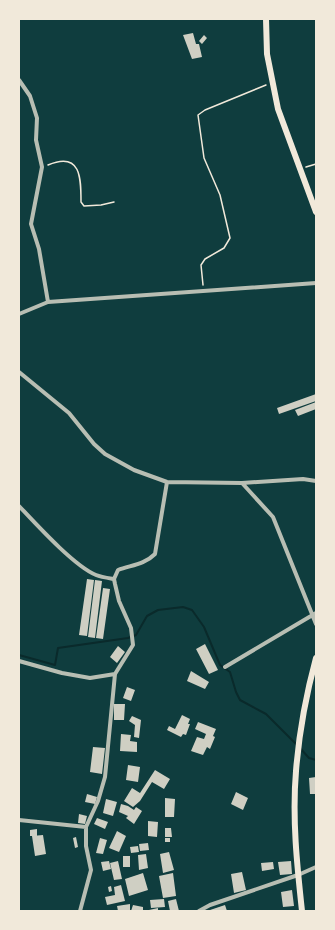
<svg xmlns="http://www.w3.org/2000/svg" width="335" height="930" font-family="Signika,sans-serif">
<style>
.lines{fill:none;stroke-linecap:round;stroke-linejoin:round}
.stream{stroke:#0a2a2b;stroke-width:2}
.building{fill:#cfcfc3}
.path{stroke:#f1e9da;stroke-width:1.5}
.minor{stroke:#b8beb3;stroke-width:4}
.secondary{stroke:#f1e9da;stroke-width:6}
</style>
<rect width="100%" height="100%" fill="#0f3d3e"/>
<g class="lines">
<path class="stream" d="M19,655L55,665L58,648L128,638L136,635L147,616L158,610L183,607L192,610L204,627L220,665L230,672L236,692L240,700L266,714L297,745
M300,748L309,758L316,760"/>
</g>
<path class="building" d="M193,33L196,44H199L202,57L192,59L183,35Z
M204,35L207,38L202,44L199,41Z
M316,394V401L279,414L277,408Z
M316,402V409L298,416L295,410Z
M87,579L94,580L87,636L79,635Z
M95,580L102,581L95,638L88,637Z
M103,588L110,589L103,639L96,638Z
M205,644L218,670L209,674L196,649Z
M118,646L125,652L117,663L110,657Z
M191,671L209,682L205,689L187,681Z
M127,687L135,690L131,701L123,698Z
M114,704H125L124,720H114Z
M182,715L190,719L188,724H190L186,735L183,734L181,737L167,730L169,726L175,729Z
M132,716L141,720L139,738L134,737L135,725L129,721Z
M198,722L216,729L213,736L215,737L210,749L207,747L203,755L191,751L197,737L204,739L206,734L195,729Z
M121,734L131,735L130,741L137,742V752L120,751Z
M93,747L105,748L102,774L90,772Z
M128,765L140,767L138,782L126,780Z
M155,770L170,779L164,789L152,782L140,801L133,807L124,801L132,788L140,793Z
M316,777V794H310L309,778Z
M236,792L248,798L243,810L231,804Z
M87,794L97,797L95,804L85,802Z
M165,798L175,799L174,817H165Z
M106,799L117,802L113,816L103,813Z
M121,804L128,806L134,810L136,807L142,811L134,824L126,818L128,816L119,812Z
M79,814L87,816L85,824L78,823Z
M97,818L108,822L105,829L94,824Z
M148,821L158,822L157,837L148,836Z
M165,828H171L172,837H165Z
M37,829V836H30V830Z
M117,831L126,836L119,852L109,848Z
M43,835L46,854L35,856L32,836Z
M76,837L78,847L75,848L73,838Z
M100,838L107,840L103,854L96,853Z
M165,838H170V842H165Z
M148,843L149,850L140,851L139,844Z
M138,846L139,852L131,853L130,847Z
M169,852L174,870L163,873L160,854Z
M146,854L148,868L139,870L138,855Z
M123,856H130V867H123Z
M109,861L111,869L103,871L101,862Z
M118,861L122,879L114,880L110,863Z
M291,861L292,874L280,875L278,862Z
M273,862L274,869L262,871L261,863Z
M242,872L246,890L234,893L231,874Z
M143,873L148,890L129,896L125,879Z
M173,873L176,896L163,898L159,876Z
M121,885L125,901L107,905L105,897L115,895L114,887Z
M111,886L112,891L109,892L108,887Z
M292,890L294,906L283,907L281,892Z
M164,899L165,907L151,908L150,900Z
M176,899L179,911H170L168,901Z
M130,904V911H118L117,906Z
M133,905L143,907V911H131Z
M225,905L227,911H210V910Z
M158,908V911H149V910Z"/>
<g class="lines">
<path class="path" d="M48,165C81,151 81,178 81,202L84,206L101,205L114,202
M306,167L316,164
M203,285L201,265L205,259L224,248L230,238L220,195L204,158L198,115L205,110L266,85"/>
<path class="minor" d="M19,80L30,96L37,118L36,140L42,167L31,224L39,249L48,302
M19,314L48,302L316,283
M19,372L69,413L94,444L105,454L134,470L167,482L242,483L303,479L316,481
M242,483L273,517L316,624
M19,506C36,524 74,566 96,575C101,577 108,578 114,579
M19,661L62,673L90,678L115,674
M225,667L316,613
M19,820L86,827
M80,911L91,870L86,846V827L98,801L105,777L115,674L133,645L131,628L119,601L115,584L114,579L118,570C131,565 144,565 155,554L167,482
M199,911L210,905L298,875L316,867"/>
<path class="secondary" d="M266,19L267,54L278,109L316,212
M302,911C297,865 292,818 296,771C299,733 306,695 316,658"/>
</g>
<rect width="335" height="930" fill="none" stroke="#f1e9da" stroke-width="40"/>
</svg>
